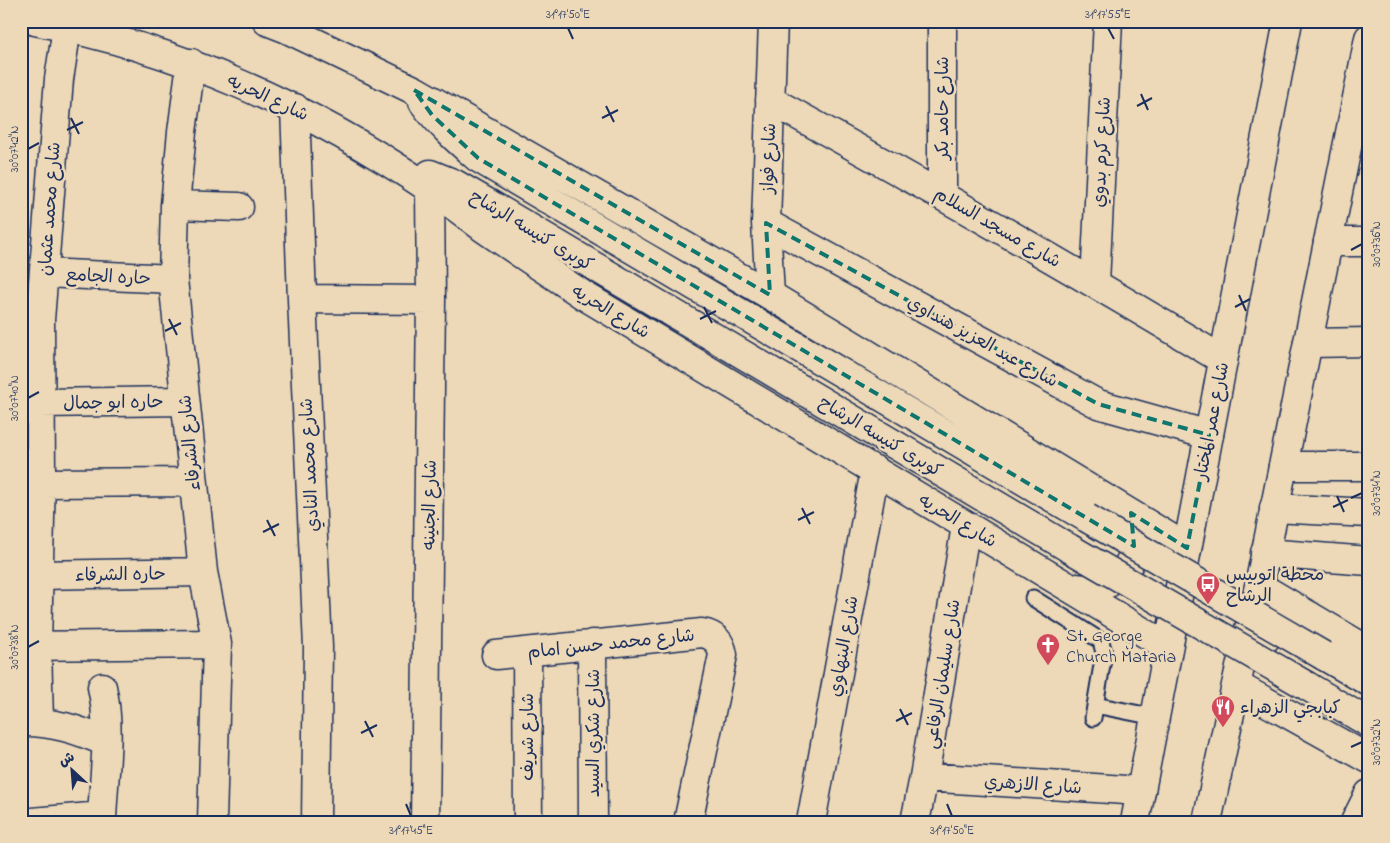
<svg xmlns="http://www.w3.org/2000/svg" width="1390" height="843" font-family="'Indie Flower','Playpen Sans Arabic',sans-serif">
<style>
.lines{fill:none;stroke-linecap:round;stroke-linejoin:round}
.service-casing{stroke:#1b2f5e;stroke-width:19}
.minor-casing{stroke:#1b2f5e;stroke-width:31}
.secondary-casing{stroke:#1b2f5e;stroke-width:31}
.service{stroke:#edd9b7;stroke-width:15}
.minor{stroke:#edd9b7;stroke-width:28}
.secondary{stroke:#edd9b7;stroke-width:28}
.secondary-bridge-casing{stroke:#1b2f5e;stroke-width:31;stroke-linecap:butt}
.secondary-bridge{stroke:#edd9b7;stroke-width:28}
.marked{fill:none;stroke:#0f766e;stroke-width:4;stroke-dasharray:10 6;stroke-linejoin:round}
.ticks{fill:none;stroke:#1b2f5e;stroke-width:2}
.labels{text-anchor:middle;stroke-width:5;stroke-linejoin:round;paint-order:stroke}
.street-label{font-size:18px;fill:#1b2f5e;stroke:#edd9b7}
.poi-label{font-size:18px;fill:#1b2f5e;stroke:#edd9b7;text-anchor:start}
.neatline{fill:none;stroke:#1b2f5e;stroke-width:2}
.ticks-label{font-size:12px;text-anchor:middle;fill:#1b2f5e}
</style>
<rect width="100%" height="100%" fill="#edd9b7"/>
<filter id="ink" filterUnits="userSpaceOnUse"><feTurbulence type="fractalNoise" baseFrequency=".02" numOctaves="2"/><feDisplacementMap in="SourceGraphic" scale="10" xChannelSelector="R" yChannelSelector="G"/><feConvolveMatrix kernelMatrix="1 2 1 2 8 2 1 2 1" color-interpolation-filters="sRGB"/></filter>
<g filter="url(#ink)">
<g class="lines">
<g class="service-casing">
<path id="service" d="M1033,598L1101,641L1104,653L1093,718
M1095,705L1155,717"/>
</g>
<g class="minor-casing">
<path id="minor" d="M191,63L182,132L175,205L173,279L203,572L217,644L212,822
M770,100C923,184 1074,270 1223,360
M295,108L302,299L318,647L316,822
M942,194V21
M175,205L239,207
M766,223L1098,404L1209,435
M1328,242H1369
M44,273L173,279
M1095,283L1108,21
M770,295L766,223L773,21
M302,299L431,300
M1308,343L1369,342
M40,403L185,401
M1283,466H1369
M41,483L193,482
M1274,508L1369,513
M1265,553L1369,561
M38,575L203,572
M592,644L593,822
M21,646L217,644
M527,652L528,822
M496,655L702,633C714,635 721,642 723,655L688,822
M102,687C112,731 103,777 102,822
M21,722C52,721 79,730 106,742
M39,722L37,645L41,475L40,320L59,79L67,28
M924,777L1141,791
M32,822L102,816
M425,822L431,300L430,189
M811,822L875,470
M915,822L924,777L966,526
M1355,822L1369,794"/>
</g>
<g class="secondary-casing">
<path id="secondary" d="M35,21C180,49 307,106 430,189C448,201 465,214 482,227C515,250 549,272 583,295L1168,647
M267,21L285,28L414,90L770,295L1187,548
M423,102C439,124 458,141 478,158L1087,518
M430,174L455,184L486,202L1069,548
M1068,586C1106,599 1147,564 1132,524
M1259,586L1369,651
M1262,644C1272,625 1289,617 1310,616
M1324,656L1369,682
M1236,685L1369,759
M1307,686L1369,723
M1135,822L1288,21
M1207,822L1236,685L1259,586L1369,38"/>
</g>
<use href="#service" class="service"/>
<use href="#minor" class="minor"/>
<use href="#secondary" class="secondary"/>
<g class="secondary-bridge-casing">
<path id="secondary-bridge" d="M1087,518L1324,656
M1069,548L1307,686"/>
</g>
<use href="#secondary-bridge" class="secondary-bridge"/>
</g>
</g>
<path class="marked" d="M414,90L770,295L766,223L1098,404L1209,435L1187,548L1131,513L1134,546L478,158L432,115Z"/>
<path class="ticks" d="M568,28L573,39M1108,28L1114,39M1141,94L1148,110M606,106L614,122M1137,106L1152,98M71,118L79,134M602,118L618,110M67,130L83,122M28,149L39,143M1351,250L1362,244M1239,295L1246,311M704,307L712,323M1235,307L1250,299M169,319L177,335M700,319L716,311M165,331L181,323M28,398L39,392M1337,496L1344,512M1351,498L1362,493M1333,507L1348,500M802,508L810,524M267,520L275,536M798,520L814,512M263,532L279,524M28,647L39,641M900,709L908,725M365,721L373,737M896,721L912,713M361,733L377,725M1351,747L1362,742M406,804L411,816M947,804L952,816"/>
<defs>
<g id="bus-pin" transform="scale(1.25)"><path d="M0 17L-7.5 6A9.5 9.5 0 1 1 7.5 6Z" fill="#d1495b" stroke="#edd9b7"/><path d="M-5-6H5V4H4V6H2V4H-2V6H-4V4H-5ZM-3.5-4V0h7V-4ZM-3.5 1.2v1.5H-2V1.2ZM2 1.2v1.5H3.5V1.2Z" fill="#fff"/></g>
<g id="church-pin" transform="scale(1.25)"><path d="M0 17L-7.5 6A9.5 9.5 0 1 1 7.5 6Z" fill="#d1495b" stroke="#edd9b7"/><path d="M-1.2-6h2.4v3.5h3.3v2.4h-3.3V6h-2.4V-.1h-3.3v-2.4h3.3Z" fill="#fff"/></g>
<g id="restaurant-pin" transform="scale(1.25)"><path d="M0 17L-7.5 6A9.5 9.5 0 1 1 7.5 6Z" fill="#d1495b" stroke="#edd9b7"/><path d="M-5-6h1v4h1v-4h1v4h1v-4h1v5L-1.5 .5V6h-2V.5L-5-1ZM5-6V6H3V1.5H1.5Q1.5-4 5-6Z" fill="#fff"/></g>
</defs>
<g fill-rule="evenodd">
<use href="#bus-pin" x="1208" y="584"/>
<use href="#church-pin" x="1048" y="645"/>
<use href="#restaurant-pin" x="1223" y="707"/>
</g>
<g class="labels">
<g class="street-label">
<text transform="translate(268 97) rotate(25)" y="6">شارع الحريه</text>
<text transform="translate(942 108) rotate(-90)" y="6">شارع حامد بكر</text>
<text transform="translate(1101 152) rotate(-87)" y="6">شارع كرم بدوي</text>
<text transform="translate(768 158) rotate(-88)" y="6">شارع فواز</text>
<text transform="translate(49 209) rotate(-86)" y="6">شارع محمد عثمان</text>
<text transform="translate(998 227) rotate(30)" y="6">شارع مسجد السلام</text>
<text transform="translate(532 230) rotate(31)" y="6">كوبرى كنيسه الرشاح</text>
<text transform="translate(108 276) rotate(3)" y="6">حاره الجامع</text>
<text transform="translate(611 311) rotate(31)" y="6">شارع الحريه</text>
<text transform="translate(983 341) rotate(29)" y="6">شارع عبد العزيز هنداوي</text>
<text transform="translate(113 402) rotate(-1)" y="6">حاره ابو جمال</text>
<text transform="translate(1211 421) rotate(-79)" y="6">شارع عمر المختار</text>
<text transform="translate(881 436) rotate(31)" y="6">كوبرى كنيسه الرشاح</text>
<text transform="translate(189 443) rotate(-96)" y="6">شارع الشرفاء</text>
<text transform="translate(309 465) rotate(-93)" y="6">شارع محمد النادي</text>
<text transform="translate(429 505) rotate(-89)" y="6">شارع الجنينه</text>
<text transform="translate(958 520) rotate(31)" y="6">شارع الحريه</text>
<text transform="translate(120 574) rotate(-1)" y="6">حاره الشرفاء</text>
<text transform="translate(611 643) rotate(-6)" y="6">شارع محمد حسن امام</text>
<text transform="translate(843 646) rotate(-80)" y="6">شارع البنهاوي</text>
<text transform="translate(942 674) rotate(-81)" y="6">شارع سليمان الرفاعي</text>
<text transform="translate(593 733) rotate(-90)" y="6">شارع شكري السيد</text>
<text transform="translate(527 737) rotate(-90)" y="6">شارع شريف</text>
<text transform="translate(1033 784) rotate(4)" y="6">شارع الازهري</text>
</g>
<g class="poi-label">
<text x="1226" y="580">محطة اتوبيس<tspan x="1226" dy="21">الرشاح</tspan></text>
<text x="1066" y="641">St. George<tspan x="1066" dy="21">Church Mataria</tspan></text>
<text x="1240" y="713">كبابجي الزهراء</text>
</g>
</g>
<rect width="1390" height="843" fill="none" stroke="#edd9b7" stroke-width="55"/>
<g transform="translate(72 770) rotate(334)" stroke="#edd9b7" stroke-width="4" paint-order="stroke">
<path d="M0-4L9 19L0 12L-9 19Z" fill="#1b2f5e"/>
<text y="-8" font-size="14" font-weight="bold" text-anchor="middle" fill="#1b2f5e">ش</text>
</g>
<rect x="28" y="28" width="1334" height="788" class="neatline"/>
<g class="ticks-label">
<text x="568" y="18">31°17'50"E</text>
<text x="1108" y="18">31°17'55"E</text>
<text transform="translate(14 149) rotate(-90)" y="4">30°07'42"N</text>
<text transform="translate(1376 244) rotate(-90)" y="4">30°07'36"N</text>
<text transform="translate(14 398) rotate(-90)" y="4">30°07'40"N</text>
<text transform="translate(1376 493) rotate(-90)" y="4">30°07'34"N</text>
<text transform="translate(14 647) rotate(-90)" y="4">30°07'38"N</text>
<text transform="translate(1376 742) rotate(-90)" y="4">30°07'32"N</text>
<text x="411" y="834">31°17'45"E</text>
<text x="952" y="834">31°17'50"E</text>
</g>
</svg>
